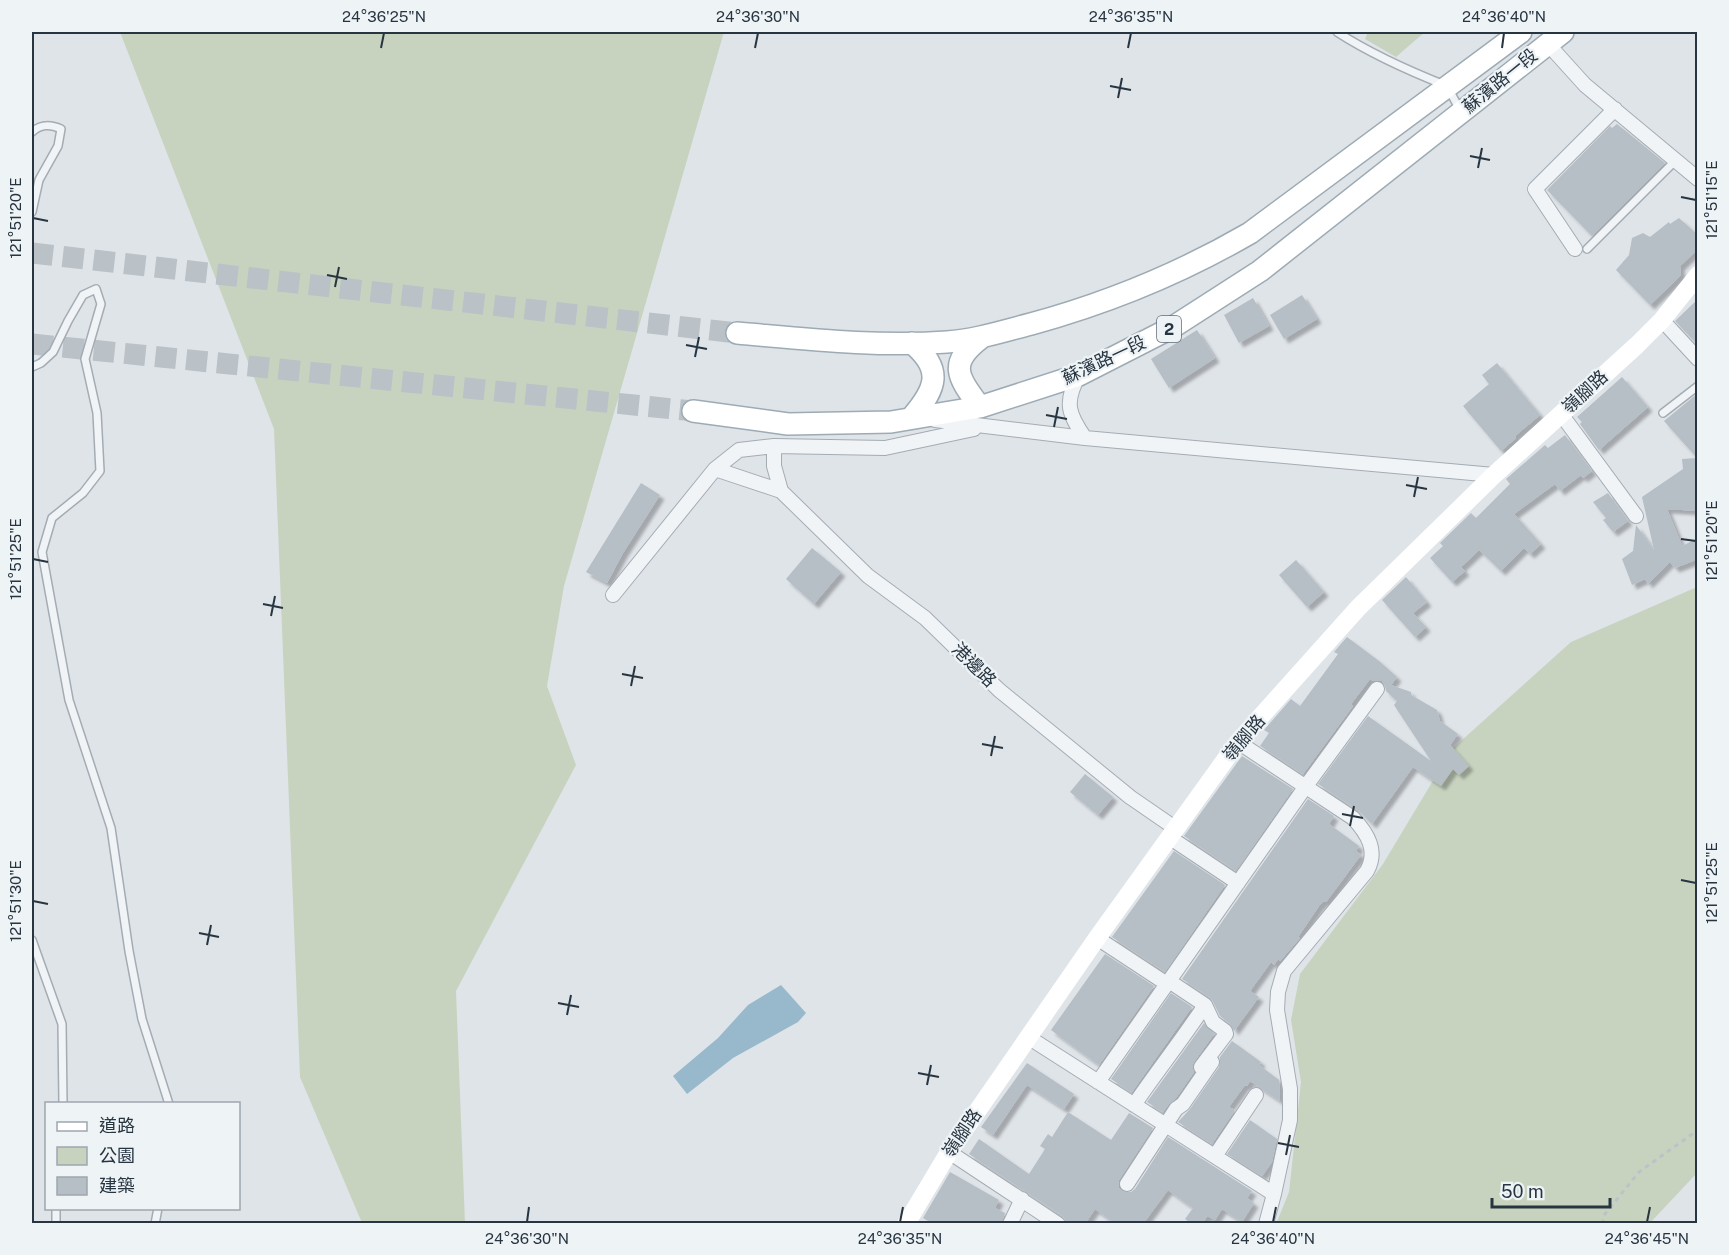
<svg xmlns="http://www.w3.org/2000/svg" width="1729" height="1255" font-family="'Public Sans','Noto Sans TC',sans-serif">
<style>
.green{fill:#c8d3bf}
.water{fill:#98b9cb}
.building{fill:#b6bec6;filter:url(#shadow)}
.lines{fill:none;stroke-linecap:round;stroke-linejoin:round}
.primary-tunnel{stroke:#bac1c7;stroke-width:21;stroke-dasharray:21 10;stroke-linecap:butt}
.lane-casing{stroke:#a4acb3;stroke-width:10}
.street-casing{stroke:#a4acb3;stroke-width:16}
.primary-casing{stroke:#9dabb5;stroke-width:24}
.path{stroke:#bcc2c8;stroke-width:3;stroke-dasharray:4.5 4.5;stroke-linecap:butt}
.lane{stroke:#f1f4f7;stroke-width:7}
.street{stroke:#f1f4f7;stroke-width:14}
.secondary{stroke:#fff;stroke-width:18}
.primary{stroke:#fff;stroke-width:21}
.ticks{fill:none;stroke:#273541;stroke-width:2}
.labels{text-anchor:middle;stroke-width:4.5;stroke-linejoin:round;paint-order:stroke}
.shield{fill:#eef3f6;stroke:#636e77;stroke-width:1.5}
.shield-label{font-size:16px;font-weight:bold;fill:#273541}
.street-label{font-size:18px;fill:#273541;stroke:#eef3f6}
.neatline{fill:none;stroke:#273541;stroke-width:2}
.ticks-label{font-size:15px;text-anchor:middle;fill:#273541}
</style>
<defs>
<filter id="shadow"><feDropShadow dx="4.5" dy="4.5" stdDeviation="1.5" flood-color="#0004"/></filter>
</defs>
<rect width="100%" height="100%" fill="#dfe4e9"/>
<path class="green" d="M120,32H724L564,586L547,686L576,765L456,991L465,1223H362L300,1077L274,429Z
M1368,32H1425L1396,57L1365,39Z
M1697,587V1173L1650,1223L1276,1224L1289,1192L1301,1082L1291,1020L1300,974L1383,864L1452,749L1571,642Z"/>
<path class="water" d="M781,985L806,1013L798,1022L733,1058L687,1094L673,1076L718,1038L748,1005Z"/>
<path class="building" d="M1617,124L1665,163L1592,236L1547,190L1610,126L1612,128Z
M1679,218L1698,235V249L1680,266L1681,275L1650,305L1616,270L1629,255L1632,238L1643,233L1650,237L1669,222L1670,224Z
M1302,295L1317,319L1284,339L1270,315Z
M1253,298L1269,326L1239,343L1224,315Z
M1698,299V345L1675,321Z
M1197,330L1215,358L1169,388L1151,359Z
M1497,363L1540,415L1515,436L1516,438L1501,451L1463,406L1489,384L1482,375Z
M1622,377L1648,407L1599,450L1580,424L1582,422L1577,417Z
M1698,393V511L1667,509L1682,546L1698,538V559L1675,568L1670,562L1648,584L1645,579L1632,585L1622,559L1633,551L1636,525L1654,550L1642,497L1683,469L1682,459L1697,458L1664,421Z
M1565,435L1592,471L1583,478L1581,475L1560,491L1555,484L1514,514L1541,544L1530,554L1524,548L1501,571L1479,550L1461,567L1465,571L1452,582L1430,558L1443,546L1440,543L1471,513L1476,518L1510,484L1506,479L1545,445L1548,448Z
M641,483L660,495L623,553L607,583L586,572Z
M1608,493L1628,521L1613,532L1603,520L1606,518L1593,502Z
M812,548L841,572L814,604L786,579Z
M1296,560L1324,592L1307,607L1279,575Z
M1406,577L1427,602L1413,613L1426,627L1415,637L1382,600Z
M1347,637L1379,661L1397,677L1391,685L1411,692V695L1437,710L1440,721L1458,734L1450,745L1469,766L1459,775L1453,769L1441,786L1413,767L1372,824L1358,810L1318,784L1368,716L1431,761L1394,705L1397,701L1386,691L1385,686L1382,681H1373L1370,679L1351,704L1353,706L1303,774L1260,746L1269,733L1264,730L1291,699L1300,706L1338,654L1334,652Z
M1242,756L1293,789L1236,871L1184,836Z
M1085,774L1113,797L1098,815L1070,792Z
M1308,799L1334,816L1329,824L1359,846L1356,851L1361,855L1326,902L1324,901L1319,906L1298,937L1300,938L1280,961L1278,959L1274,965L1271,962L1250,991L1259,997L1234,1031L1230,1024L1220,1016L1211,998L1182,979Z
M1174,851L1225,885L1165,972L1112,937Z
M1105,954L1154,986L1099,1065L1051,1030Z
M1171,993L1192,1007L1132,1092L1111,1079Z
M1204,1023L1214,1034L1194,1062L1192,1066L1194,1072L1176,1098L1169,1104L1163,1112L1147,1102Z
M1232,1041L1261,1062L1259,1065L1279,1080L1280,1101L1250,1081L1247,1086L1245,1085L1229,1107L1235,1110L1212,1144L1178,1122L1190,1109L1219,1067L1220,1057Z
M1027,1063L1074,1094L1064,1109L1027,1085L993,1135L981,1127Z
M1068,1112L1111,1140L1129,1113L1153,1128L1119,1180V1188L1123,1192H1131L1135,1189L1168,1137L1252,1191L1247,1198L1254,1203L1242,1222L1222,1209L1215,1220L1207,1216L1203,1224H1192L1185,1219L1193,1208L1168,1190L1143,1224H1116L1095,1209L1085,1224H1067L1063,1216L969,1154L979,1139L1029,1174L1045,1149L1040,1146L1048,1134L1052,1137Z
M1250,1120L1277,1139L1272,1162L1262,1176L1227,1154Z
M950,1172L999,1200L995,1208L1005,1213L1001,1224H933L923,1218Z"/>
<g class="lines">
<path class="primary-tunnel" d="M32,253L737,333
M32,344L693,411"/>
<g class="lane-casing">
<path id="lane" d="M1337,32C1371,54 1409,71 1447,86L1460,110
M32,132C41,124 50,124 61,129L58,146L39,180L32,212
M1587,249L1675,161
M32,367L41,363L53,352L68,321L83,295L96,289L101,304L85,359L97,413L100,471L83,493L52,518L42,552L69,700L111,828L129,951L142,1019L169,1104
M1663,413L1698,386
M32,940L62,1024L63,1104
M56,1224V1208
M155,1224L158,1208"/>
</g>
<g class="street-casing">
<path id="street" d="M1547,43L1585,85L1698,179
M1575,249L1535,189L1615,109
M1662,320L1698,359
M1079,375C1064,402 1068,414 1085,438
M1561,414L1636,516
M935,420L1085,438L1494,475
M774,446V466L781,491
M715,469L781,491L868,576L925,618L999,690L1130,797L1175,828
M613,595L715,469L739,450L774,446L885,448L974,429
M1238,742L1353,818C1368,834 1378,851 1367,871L1284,971L1278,992L1277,1010L1290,1089V1120L1274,1194L1266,1224
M1169,837L1238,883
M1097,938L1167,984
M1028,1037L1274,1194
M1201,1067L1226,1034L1225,1031L1213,1022L1205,1005
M1098,1082L1306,786L1377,689
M1134,1105C1157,1071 1182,1040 1205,1005L1169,981
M949,1152L1058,1224
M1215,1156L1256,1095
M1127,1184L1176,1109L1183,1104L1212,1062
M1010,1224L1022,1199"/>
</g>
<g class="primary-casing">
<path id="primary" d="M737,333C807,339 877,347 947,342C976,340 1003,331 1031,324C1108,303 1181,273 1250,233L1521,32
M912,343C943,369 937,388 912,417
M980,407C958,377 947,364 981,338
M693,411L788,424L891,422L980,407L1079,375L1173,327L1260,271L1563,32"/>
</g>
<path class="path" d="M1602,1224L1605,1214L1639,1172L1698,1130"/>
<use href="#lane" class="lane"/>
<use href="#street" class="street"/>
<path class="secondary" d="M906,1224L949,1152L1097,938L1238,742L1358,608L1494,475L1637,345L1662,320L1698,275"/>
<use href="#primary" class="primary"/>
</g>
<path class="ticks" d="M381,48L384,33M755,48L758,33M1128,48L1131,33M1502,48L1504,33M1110,86L1131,90M1118,98L1122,78M1470,156L1490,160M1478,168L1482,148M1681,197L1696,200M33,218L48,221M327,275L347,279M335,287L339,267M686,345L707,349M695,357L699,337M1046,415L1067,419M1054,427L1058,407M1406,485L1427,489M1414,497L1418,477M1681,539L1696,541M33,559L48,562M263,604L283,608M271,616L275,596M622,674L643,678M631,686L635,666M982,744L1003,748M991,756L995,736M1342,814L1363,818M1350,826L1354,806M1681,880L1696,883M33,901L48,904M199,933L219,937M207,945L211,925M558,1003L579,1007M567,1015L571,995M918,1073L939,1077M927,1085L931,1065M1278,1143L1299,1147M1286,1155L1290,1135M527,1222L529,1207M900,1222L903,1207M1273,1222L1276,1207M1647,1222L1650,1207"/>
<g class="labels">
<rect class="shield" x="1157" y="316" width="24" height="26" rx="4.5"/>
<g class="shield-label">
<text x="1169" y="335">2</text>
</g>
<g class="street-label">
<text transform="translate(1500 81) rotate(-39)" y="6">蘇濱路一段</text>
<text transform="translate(1104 360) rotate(-25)" y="6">蘇濱路一段</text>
<text transform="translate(1585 392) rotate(-43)" y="6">嶺腳路</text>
<text transform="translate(974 665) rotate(45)" y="6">港邊路</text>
<text transform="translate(1244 738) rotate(-50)" y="6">嶺腳路</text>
<text transform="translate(962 1133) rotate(-56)" y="6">嶺腳路</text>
</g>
</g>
<rect width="1729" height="1255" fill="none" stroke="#eef3f6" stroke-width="66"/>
<rect x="45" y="1102" width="195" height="108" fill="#eef3f6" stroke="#9ea7ae" stroke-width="1.5"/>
<rect x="57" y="1122" width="30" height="9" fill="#ffffff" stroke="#9ea7ae" stroke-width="1.5"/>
<text x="99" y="1132" font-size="18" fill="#273541">道路</text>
<rect x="57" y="1147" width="30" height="18" fill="#c8d3bf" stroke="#9ea7ae" stroke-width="1.5"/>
<text x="99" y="1162" font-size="18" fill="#273541">公園</text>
<rect x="57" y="1177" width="30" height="18" fill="#b6bec6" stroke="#9ea7ae" stroke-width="1.5"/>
<text x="99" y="1192" font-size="18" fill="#273541">建築</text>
<path d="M1492 1198v9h118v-9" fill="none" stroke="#273541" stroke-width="3"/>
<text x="1501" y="1198" font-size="18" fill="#273541" stroke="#eef3f6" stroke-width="4.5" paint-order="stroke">50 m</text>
<rect x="33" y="33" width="1663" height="1189" class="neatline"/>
<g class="ticks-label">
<text x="384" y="22">24°36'25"N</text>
<text x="758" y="22">24°36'30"N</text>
<text x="1131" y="22">24°36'35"N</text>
<text x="1504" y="22">24°36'40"N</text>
<text transform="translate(1712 200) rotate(-90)" y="5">121°51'15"E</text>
<text transform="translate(16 218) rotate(-90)" y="5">121°51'20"E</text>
<text transform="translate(1712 541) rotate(-90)" y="5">121°51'20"E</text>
<text transform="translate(16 559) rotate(-90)" y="5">121°51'25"E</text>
<text transform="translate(1712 883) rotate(-90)" y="5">121°51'25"E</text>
<text transform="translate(16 901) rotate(-90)" y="5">121°51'30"E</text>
<text x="527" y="1244">24°36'30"N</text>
<text x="900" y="1244">24°36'35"N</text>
<text x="1273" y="1244">24°36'40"N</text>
<text x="1647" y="1244">24°36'45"N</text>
</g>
</svg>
